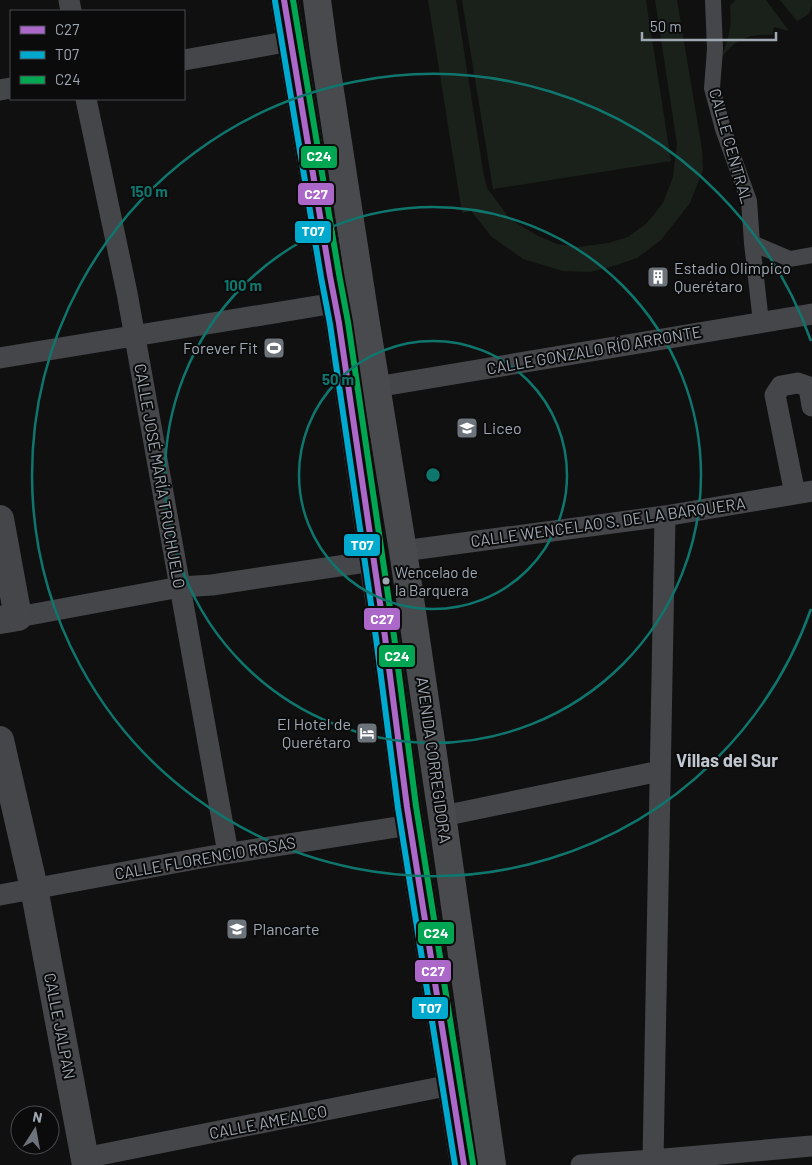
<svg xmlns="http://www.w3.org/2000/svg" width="812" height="1165" font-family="Barlow,sans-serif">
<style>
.green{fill:#1a211a}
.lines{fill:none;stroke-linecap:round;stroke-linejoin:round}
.pedestrian{stroke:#444649;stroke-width:16}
.minor{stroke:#444649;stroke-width:21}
.tertiary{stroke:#444649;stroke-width:28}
.secondary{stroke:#484a4d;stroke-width:28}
.bus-1-casing{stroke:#0b0b0c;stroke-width:10}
.bus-2-casing{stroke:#0b0b0c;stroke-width:10}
.bus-3-casing{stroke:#0b0b0c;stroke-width:10}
.bus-1{stroke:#ac68c9;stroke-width:6}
.bus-2{stroke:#00a9ce;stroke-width:6}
.bus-3{stroke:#00a651;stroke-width:6}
.ring{fill:none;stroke:#0f766e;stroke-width:2.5}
.bus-dot{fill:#9fa8b3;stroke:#0b0b0c;stroke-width:2}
.labels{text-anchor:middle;stroke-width:4;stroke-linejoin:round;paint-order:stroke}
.bus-label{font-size:15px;fill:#9fa8b3;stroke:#0b0b0c;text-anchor:start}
.street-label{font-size:16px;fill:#9fa8b3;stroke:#0b0b0c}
.poi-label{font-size:16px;fill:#9fa8b3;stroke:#0b0b0c;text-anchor:start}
.neighbourhood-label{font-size:18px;font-weight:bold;fill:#c1c7cf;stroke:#0b0b0c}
.centre{fill:#0f766e;stroke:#0b0b0c;stroke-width:2.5}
.ring-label{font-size:15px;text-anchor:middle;font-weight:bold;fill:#0f766e;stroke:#0b0b0c;stroke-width:4;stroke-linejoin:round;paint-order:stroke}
.line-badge{stroke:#0b0b0c;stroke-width:2}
.badge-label{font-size:14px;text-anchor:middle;font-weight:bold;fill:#fff}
</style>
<rect width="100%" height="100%" fill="#101010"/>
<path class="green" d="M428,0H456L483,171L487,188L510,219L538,236L557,244L579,247L608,243L628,237L647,223L663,203L673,177L677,144L655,0H677L702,149L703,170L690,203L661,240L637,258L607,268L590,272L563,271L523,259L492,237L471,211L462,213Z
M462,0H646L671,161L493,189Z
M735,0H766L789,31L774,27L772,35C757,34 743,36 731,47C727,50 724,55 720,59C729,40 732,27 730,6Z
M780,0H812C812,14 808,15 797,21Z"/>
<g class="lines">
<path class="pedestrian" d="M713,0L715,49L712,88L723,129L749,201L752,243L761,322
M752,243L790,259L812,255"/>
<path class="minor" d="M69,0L71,11
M184,60L291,41
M0,90L11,88
M86,99L127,293L228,853
M0,358L335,303
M376,387L812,314
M795,494L775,395L781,386L798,383L809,387L812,406
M403,551L665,516L812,491
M18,617L180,587L212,585L373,561
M443,816L660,771
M0,895L212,856L410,825
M84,1158L451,1085
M653,1160L665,516
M581,1165L653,1160L812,1146"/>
<path class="tertiary" d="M0,519L18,617L0,620
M0,740L34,888L86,1165"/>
<path class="secondary" d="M284,0L330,276L339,323L370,537L373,561L385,637L407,807L464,1165
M317,0L324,52L365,318L403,551L444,829L492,1165"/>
<g class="bus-1-casing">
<path id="bus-1" d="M284,0L330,276L339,323L385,637L407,807L464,1165"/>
</g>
<g class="bus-2-casing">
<path id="bus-2" d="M275,1L321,277L330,324L376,638L398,808L455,1165"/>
</g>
<g class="bus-3-casing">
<path id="bus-3" d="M293,0L339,274L348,322L394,636L416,806L473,1164"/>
</g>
<use href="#bus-1" class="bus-1"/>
<use href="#bus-2" class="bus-2"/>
<use href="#bus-3" class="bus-3"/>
</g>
<g class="ring">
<circle cx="433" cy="475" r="134"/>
<circle cx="433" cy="475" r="268"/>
<path d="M811 609A401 401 0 1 1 811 341"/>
</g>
<defs>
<g id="building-square" transform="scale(1.125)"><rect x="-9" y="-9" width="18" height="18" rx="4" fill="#6d737a" stroke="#0b0b0c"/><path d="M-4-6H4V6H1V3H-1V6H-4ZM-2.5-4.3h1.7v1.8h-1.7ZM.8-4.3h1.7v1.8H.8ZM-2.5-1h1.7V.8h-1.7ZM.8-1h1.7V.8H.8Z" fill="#fff"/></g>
<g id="stadium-square" transform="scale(1.125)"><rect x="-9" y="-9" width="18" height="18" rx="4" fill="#6d737a" stroke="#0b0b0c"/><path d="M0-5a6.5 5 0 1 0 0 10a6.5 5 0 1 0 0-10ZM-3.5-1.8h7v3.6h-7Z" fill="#fff"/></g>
<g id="school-square" transform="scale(1.125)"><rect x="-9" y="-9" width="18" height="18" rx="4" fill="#6d737a" stroke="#0b0b0c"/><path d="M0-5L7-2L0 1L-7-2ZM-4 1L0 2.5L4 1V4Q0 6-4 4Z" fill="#fff"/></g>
<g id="hotel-square" transform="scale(1.125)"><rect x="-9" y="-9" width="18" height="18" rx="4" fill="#6d737a" stroke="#0b0b0c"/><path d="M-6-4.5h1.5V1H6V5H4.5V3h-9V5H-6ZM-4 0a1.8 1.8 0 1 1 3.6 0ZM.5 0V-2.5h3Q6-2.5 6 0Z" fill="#fff"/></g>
</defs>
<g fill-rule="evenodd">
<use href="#building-square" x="658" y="277"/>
<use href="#stadium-square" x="274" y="348"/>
<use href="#school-square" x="467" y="428"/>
<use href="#hotel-square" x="367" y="733"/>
<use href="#school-square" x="237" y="929"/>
</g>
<circle class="bus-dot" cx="386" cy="581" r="4.5"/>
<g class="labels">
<g class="bus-label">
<text x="395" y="578">Wencelao de<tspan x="395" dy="18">la Barquera</tspan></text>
</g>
<g class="street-label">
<text transform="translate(731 146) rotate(74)" y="6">CALLE CENTRAL</text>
<text transform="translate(594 350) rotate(-10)" y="6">CALLE GONZALO RÍO ARRONTE</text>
<text transform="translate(160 476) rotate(80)" y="6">CALLE JOSÉ MARÍA TRUCHUELO</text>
<text transform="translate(608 522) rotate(-8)" y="6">CALLE WENCELAO S. DE LA BARQUERA</text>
<text transform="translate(434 760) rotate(82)" y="6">AVENIDA CORREGIDORA</text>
<text transform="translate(205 858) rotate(-10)" y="6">CALLE FLORENCIO ROSAS</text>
<text transform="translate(60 1026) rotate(79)" y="6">CALLE JALPAN</text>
<text transform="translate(268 1122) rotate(-11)" y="6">CALLE AMEALCO</text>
</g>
<g class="poi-label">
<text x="674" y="274">Estadio Olimpico<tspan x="674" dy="18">Querétaro</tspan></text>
<text x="258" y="354" text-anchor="end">Forever Fit</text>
<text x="483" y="434">Liceo</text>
<text x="351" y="730" text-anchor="end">El Hotel de<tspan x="351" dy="18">Querétaro</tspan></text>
<text x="253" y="935">Plancarte</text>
</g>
<g class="neighbourhood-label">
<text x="727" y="767">Villas del Sur</text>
</g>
</g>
<circle cx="433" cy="475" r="8" class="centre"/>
<g class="ring-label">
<text x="149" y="197">150 m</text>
<text x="243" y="291">100 m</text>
<text x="338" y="385">50 m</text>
</g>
<g class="line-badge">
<rect x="300" y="145" width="38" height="24" rx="5" fill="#00a651"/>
<rect x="297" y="182" width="38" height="24" rx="5" fill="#ac68c9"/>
<rect x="294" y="220" width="38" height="24" rx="5" fill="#00a9ce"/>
<rect x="343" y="533" width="38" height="24" rx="5" fill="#00a9ce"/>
<rect x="363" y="607" width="38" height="24" rx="5" fill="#ac68c9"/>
<rect x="378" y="644" width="38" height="24" rx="5" fill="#00a651"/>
<rect x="417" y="921" width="38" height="24" rx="5" fill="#00a651"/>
<rect x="414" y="959" width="38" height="24" rx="5" fill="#ac68c9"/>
<rect x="411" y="996" width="38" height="24" rx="5" fill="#00a9ce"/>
</g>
<g class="badge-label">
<text x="319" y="161">C24</text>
<text x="316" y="199">C27</text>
<text x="313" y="236">T07</text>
<text x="362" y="550">T07</text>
<text x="382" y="624">C27</text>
<text x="397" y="661">C24</text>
<text x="436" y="938">C24</text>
<text x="433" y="976">C27</text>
<text x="430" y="1013">T07</text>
</g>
<rect x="10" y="10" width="175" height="90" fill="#0b0b0c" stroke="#464a4f"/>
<rect x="20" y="26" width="25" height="8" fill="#ac68c9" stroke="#464a4f"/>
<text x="55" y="35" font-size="15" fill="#9fa8b3">C27</text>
<rect x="20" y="51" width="25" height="8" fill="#00a9ce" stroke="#464a4f"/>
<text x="55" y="60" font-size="15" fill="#9fa8b3">T07</text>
<rect x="20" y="76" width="25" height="8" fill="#00a651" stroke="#464a4f"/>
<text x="55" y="85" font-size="15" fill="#9fa8b3">C24</text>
<g transform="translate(35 1130) rotate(11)"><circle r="24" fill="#0b0b0c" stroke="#464a4f"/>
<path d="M0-4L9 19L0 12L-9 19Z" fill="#6d737a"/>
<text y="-8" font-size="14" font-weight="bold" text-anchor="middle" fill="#9fa8b3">N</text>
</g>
<path d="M642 32v8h134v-8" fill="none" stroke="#9fa8b3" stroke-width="2.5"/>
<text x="650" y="32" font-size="15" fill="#9fa8b3" stroke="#0b0b0c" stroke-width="4" paint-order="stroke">50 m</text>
</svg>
